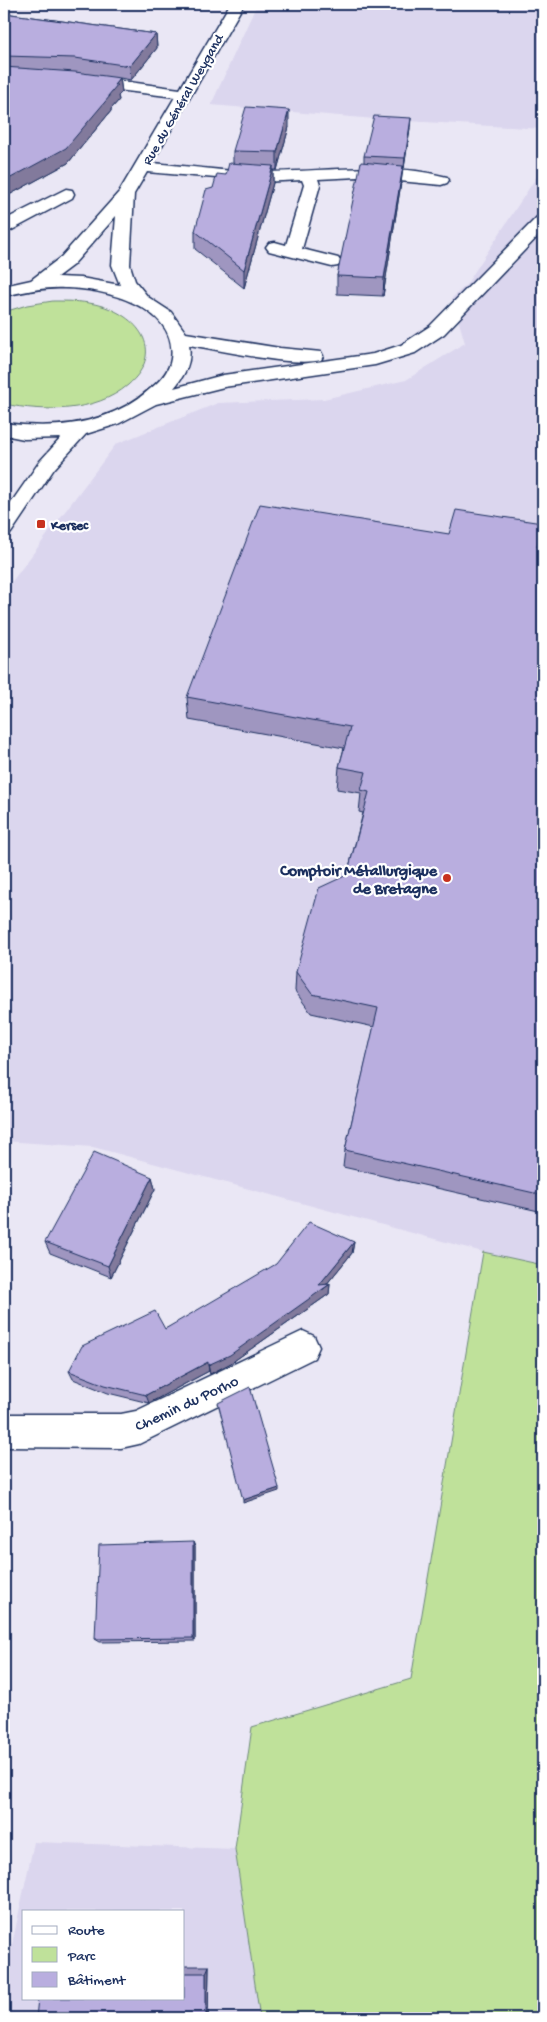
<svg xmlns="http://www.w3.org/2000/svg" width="547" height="2022" font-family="'Gochi Hand',sans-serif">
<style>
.built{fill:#dbd6ee;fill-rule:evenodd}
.green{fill:#bfe19a;stroke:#6d887c}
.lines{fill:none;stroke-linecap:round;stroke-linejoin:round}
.minor-casing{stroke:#1b2f5e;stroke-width:3}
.minor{fill:#fff;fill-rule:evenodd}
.wall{fill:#9f96c0;stroke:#1b2f5e}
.shaded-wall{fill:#827a9c;stroke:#1b2f5e}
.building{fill:#b9aedf;stroke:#1b2f5e}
.poi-dot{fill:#c8321e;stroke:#fff;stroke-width:2}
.labels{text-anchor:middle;stroke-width:4.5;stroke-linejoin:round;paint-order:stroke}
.far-street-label{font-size:14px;fill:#1b2f5e;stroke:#fff}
.far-poi-label{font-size:14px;font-weight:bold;fill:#1b2f5e;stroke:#fff;text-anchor:start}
.poi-label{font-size:16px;font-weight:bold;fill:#1b2f5e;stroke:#fff;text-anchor:end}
.street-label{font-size:16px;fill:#1b2f5e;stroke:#fff}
</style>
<rect width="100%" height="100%" fill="#eae7f5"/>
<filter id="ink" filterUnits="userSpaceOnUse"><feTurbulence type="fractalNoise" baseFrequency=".02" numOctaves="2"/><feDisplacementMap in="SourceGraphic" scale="10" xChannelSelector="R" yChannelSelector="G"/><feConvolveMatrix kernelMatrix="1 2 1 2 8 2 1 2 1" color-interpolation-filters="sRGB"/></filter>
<g filter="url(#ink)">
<path class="built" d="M257,4H543V129L375,119L211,105Z
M543,167V1265L483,1252L93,1147L4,1141V592L116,444L218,403L324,399L406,380L465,343L452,298L466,285Z
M34,1842L235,1849L260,2018H4V1982ZM24,1911H184V1998H24Z"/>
<path class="green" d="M53,301C69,301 86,301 102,306C141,318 165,353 128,385C95,413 44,412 4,404V312L27,305Z
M483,1252L543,1265V2018H260L235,1849L252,1727L411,1679Z"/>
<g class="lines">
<g class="minor-casing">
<path id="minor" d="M230,4H244L152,163C189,166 227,172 263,172C324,172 386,161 447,177L449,180L447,183L441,185L358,177L318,179L320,185L302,249L338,258L341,262L338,266L332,267L269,251L266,247L269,243L275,242L286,245L304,185L302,180L262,182L147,172L134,194L130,265L135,281L148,297L171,312L186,333L280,348L321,352L323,356L321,360C292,367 221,350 189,345C192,362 185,375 174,388L223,375L373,354L401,345L430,326L537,217L543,216V231L444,334L415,353L375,365L224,387L156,404L118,424L86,434L54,469L11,533L4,535V513L40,461L61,438L24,439L4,435V423C56,430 109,425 150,389C160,381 169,372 171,359C179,306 102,288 64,288C43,287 24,292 4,296V286L31,280L61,257L119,192L175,97L85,86L80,84L77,81L80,78L85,76L180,89ZM116,216L112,265L120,285L81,278L57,277L73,265Z
M66,189L72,190L74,194L72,198L10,231L4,232V220Z
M303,1331L314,1336L319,1347L314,1358L139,1444L121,1448L4,1447V1414H121L136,1411Z"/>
</g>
<use href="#minor" class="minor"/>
</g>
<path class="wall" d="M4,13L156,34L157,48L131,80L120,78L122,92L118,96L119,100L111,109V111L68,163L9,195L4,196Z
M289,127L277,170H273V183L244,288L195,249V231L213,188L226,175L233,164V151Z
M410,128L404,168H403L401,183L383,296L337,294V276L364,162V156Z
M537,547L543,548V1212L343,1167L345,1150L374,1027L311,1013L295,991L296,972L347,875L363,813L359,812L361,793L337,789L339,767L344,748L189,720L187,697Z
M152,1177L155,1189L111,1277L50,1253L45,1242Z
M354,1242L352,1253L326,1285L330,1284L329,1294L231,1363L210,1374L209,1371L149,1403L108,1393L73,1379L69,1371L165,1329Z
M193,1542L195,1547V1641L100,1642L95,1639Z
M184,1966H209L208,2018L184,1998Z"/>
<path class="shaded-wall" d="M156,34L157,48L131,80L130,66Z
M120,78L122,92L118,96L119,100L111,109V111L68,163L9,195L4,196V181L108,96L114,85Z
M289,110V127L277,170V152Z
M411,118L410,128L404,168L405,158Z
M273,166V183L244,288V270Z
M403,166L401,183L383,296L384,278Z
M152,1177L155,1189L111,1277L108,1266Z
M354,1242L352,1253L321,1291L330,1284L329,1294L231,1363L210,1374L208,1365L319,1285Z
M208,1362L209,1371L149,1403L146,1395Z
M279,1488V1491L243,1503V1500Z
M193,1542L195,1547V1641L193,1638Z
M209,1966L208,2018H206V1973Z"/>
<path class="building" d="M4,13L156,34L130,66L75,58L4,56Z
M4,67L75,72L120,78L114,85H117L108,96H110L66,148L7,180L4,181Z
M246,107L289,110L277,152L233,151Z
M374,116L411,118L405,158L364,156Z
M361,162L403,166L384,278L337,276Z
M229,163L273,166L244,270L195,231L206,190L213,188L217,174L226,175Z
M260,504L449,534L456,510L542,523L537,547L543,548V1195L345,1150L378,1008L312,994L296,972L319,888L347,875L369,792L361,790L366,772L339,767L350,727L187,697Z
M94,1152L152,1177L108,1266L45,1242Z
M309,1222L354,1242L319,1285L330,1284L230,1355L208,1365V1362L146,1395L105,1385L69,1371L82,1346L155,1311L165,1329L276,1264Z
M250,1387L279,1488L243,1500L218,1403Z
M193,1542V1638L95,1639L99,1545Z
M184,1973H206V2018H36L38,1998H184Z"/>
</g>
<g class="poi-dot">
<rect x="36" y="519" width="10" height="10" rx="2.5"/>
<circle cx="447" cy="878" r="5"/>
</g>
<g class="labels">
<g class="far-street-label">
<text transform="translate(182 99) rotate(-60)" y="5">Rue du Général Weygand</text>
</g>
<g class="far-poi-label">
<text x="51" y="529">Kersec</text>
</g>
<g class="poi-label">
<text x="437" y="875">Comptoir Métallurgique<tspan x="437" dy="18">de Bretagne</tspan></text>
</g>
<g class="street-label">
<text transform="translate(186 1402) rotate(-25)" y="6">Chemin du Porho</text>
</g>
</g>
<rect width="547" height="2022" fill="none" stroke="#fff" stroke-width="20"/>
<rect x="10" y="10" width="527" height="2002" fill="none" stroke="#1b2f5e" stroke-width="2" filter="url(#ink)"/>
<rect x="22" y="1910" width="162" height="90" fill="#ffffff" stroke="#a4acbf"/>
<rect x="32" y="1926" width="25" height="8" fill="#ffffff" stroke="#a4acbf"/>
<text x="68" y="1934" font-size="15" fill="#1b2f5e">Route</text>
<rect x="32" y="1947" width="25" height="15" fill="#bfe19a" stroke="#a4acbf"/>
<text x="68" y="1960" font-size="15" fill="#1b2f5e">Parc</text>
<rect x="32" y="1972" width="25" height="15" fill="#b9aedf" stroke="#a4acbf"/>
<text x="68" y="1984" font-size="15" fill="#1b2f5e">Bâtiment</text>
</svg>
